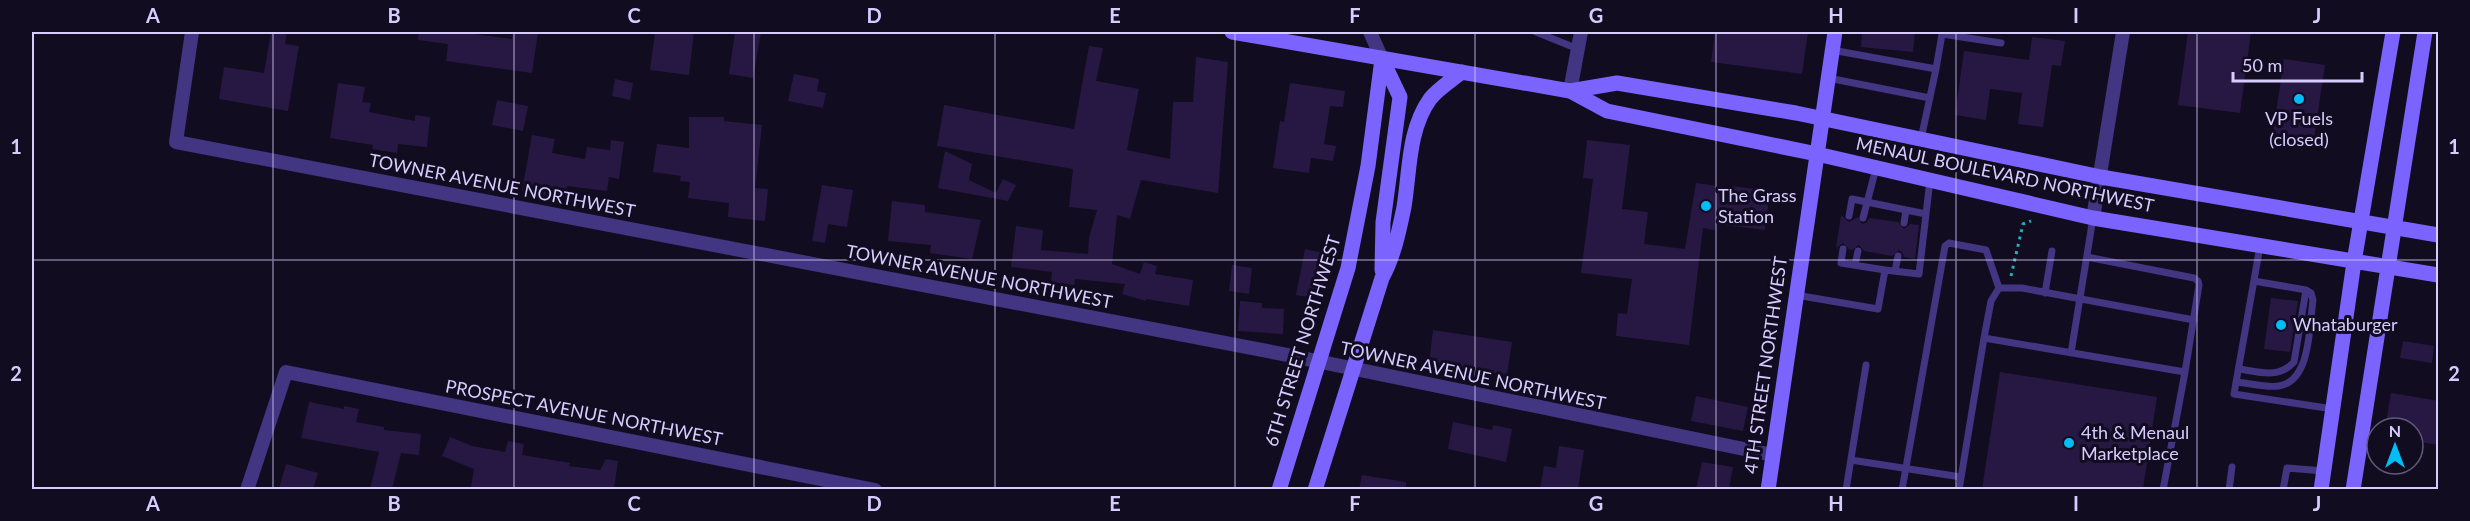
<svg xmlns="http://www.w3.org/2000/svg" width="2470" height="521" font-family="Lato,sans-serif">
<style>
.building{fill:#261842}
.lines{fill:none;stroke-linecap:round;stroke-linejoin:round}
.path{stroke:#2aabb5;stroke-width:3;stroke-dasharray:3 4.5;stroke-linecap:butt}
.service{stroke:#423581;stroke-width:7}
.minor{stroke:#423581;stroke-width:14}
.secondary{stroke:#7b63ff;stroke-width:15}
.grid{fill:none;stroke:#d8ccff;stroke-width:1.5;stroke-opacity:0.55}
.poi-dot{fill:#00bdf7;stroke:#120c20;stroke-width:2}
.labels{text-anchor:middle;stroke-width:6;stroke-linejoin:round;paint-order:stroke}
.poi-label{font-size:18px;fill:#d8ccff;stroke:#120c20;text-anchor:start}
.street-label{font-size:18px;fill:#d8ccff;stroke:#120c20}
.neatline{fill:none;stroke:#d8ccff;stroke-width:2}
.grid-label{font-size:20px;text-anchor:middle;font-weight:bold;fill:#d8ccff}
</style>
<rect width="100%" height="100%" fill="#120c20"/>
<path class="building" d="M271,32H287L285,44L299,46L288,111L219,99L224,67L264,73Z
M419,32H459L512,39L513,32H538L532,73L446,61L448,44L418,40Z
M655,32H694L689,75L650,70Z
M735,32H761L753,78L729,74Z
M1715,32H1808L1802,74L1711,62Z
M1862,32H1915L1913,52L1861,47Z
M2188,32H2251L2240,113L2178,105Z
M2032,37L2065,41L2061,66L2052,65L2043,127L2018,124L2022,93L1990,89L1986,120L1955,115L1964,51L2029,60Z
M1089,46L1103,48L1096,81L1139,89L1127,150L1170,159L1173,102H1193L1196,57L1228,62L1218,193L1141,180L1130,219L1117,215L1112,264L1140,274L1144,262L1157,266L1155,274L1193,280L1189,306L1146,299V301L1122,294L1125,284L1075,279L1074,285L1051,282L1052,272L1011,267L1016,226L1043,230L1041,250L1088,254L1089,238L1097,210L1069,207L1073,169L937,146L944,105L1074,129Z
M2284,59L2325,65L2314,139L2273,133Z
M794,74L819,79L817,91L826,93L823,108L788,101Z
M615,79L633,83L630,100L612,96Z
M338,83L365,87L362,102L371,103L369,112L415,121V115L430,117L427,147L398,144L397,153L372,149L373,145L330,138Z
M1290,83L1345,91L1343,107L1330,106L1324,144L1336,146L1333,161L1311,158L1309,173L1273,168L1280,121L1284,122Z
M497,100L528,106L523,131L492,125Z
M689,117H724V121L762,125L755,188L768,189L765,221L728,217L729,203L688,198L690,182L680,181L681,176L653,172L657,144L689,148Z
M532,135L555,139L552,153L585,159L587,147L610,150L611,140L624,142L619,179L609,177L607,191L567,186L566,191L546,187L545,195L522,191Z
M1587,140L1630,145L1622,209L1648,212L1644,244L1685,249L1696,183L1732,188V186L1770,191L1765,230L1716,224L1715,230L1703,228L1689,345L1616,336L1618,313L1627,314L1632,279L1581,273L1593,179L1583,178Z
M945,151L972,164L969,180L996,193L1003,179L1016,185L1008,201L938,188Z
M822,185L853,190L847,227L828,224L825,243L812,241Z
M892,201L925,205V212L981,220L972,259L930,253L931,245L888,241Z
M1841,215L1849,222L1858,217L1862,224L1867,222L1869,218L1898,222L1904,229L1910,224L1919,225L1915,259L1904,257L1902,252L1899,250L1892,256L1864,251L1859,245L1852,250L1849,249L1843,243L1836,248Z
M1305,249L1323,253L1314,298L1296,295Z
M1232,265L1252,268L1249,294L1229,291Z
M2271,298L2298,301L2290,352L2264,349Z
M1240,301L1262,303V308L1284,309L1283,334L1238,331Z
M1433,330L1512,342L1507,375L1429,363Z
M2403,341L2434,346L2432,363L2400,358Z
M2000,372L2157,397L2143,489H1982Z
M2391,393L2439,401V445L2413,441V428H2385Z
M1696,396L1748,407L1743,431L1691,421Z
M309,402L344,409V406L359,409L356,422L384,427V430L421,434L419,455L401,453L392,489H370L379,452L301,438Z
M1453,422L1492,430L1493,425L1512,429L1506,462L1448,449Z
M450,437L472,446L505,452L508,441L524,444L522,455L570,463L569,466L600,470L606,459L618,461L614,489H530L516,487L515,489H481L471,487L474,469L442,456Z
M1559,446L1584,450L1578,489H1540L1544,466L1556,468Z
M1702,462L1733,467L1729,489H1696Z
M286,464L318,473L313,489H279Z
M1362,475L1406,482V489H1359Z"/>
<g class="lines">
<path class="path" d="M2011,276L2023,224L2031,221"/>
<path class="service" d="M1536,32L1578,49
M1832,50L1936,69L1942,34L2001,43
M1828,78L1930,98
M1921,139L1936,69
M1849,216L1852,199L1926,214
M1863,218L1876,168
M1904,223L1906,210
M2260,246L2234,394L2333,409
M1843,249L1841,263L1885,270
M1855,265L1858,251
M1895,271L1898,256
M2045,293L2052,251
M1796,295L1878,309L1885,270L1919,274L1930,180
M1984,338L2185,372L2199,285L2198,281L2194,278L2087,257
M2071,353L2093,218
M2239,369C2259,372 2279,379 2294,362L2306,290
M2236,382C2249,383 2266,388 2279,386C2311,381 2309,327 2313,300L2311,293L2306,290L2254,281
M1851,460L1961,477
M1846,490L1866,365
M1902,490L1945,246L1949,243L1986,250L1999,288
M1959,490L1984,338L1991,301L1999,288H2022L2194,320
M2163,490L2185,372
M2229,490L2232,467
M2283,490L2287,468L2324,471"/>
<path class="minor" d="M192,32L176,142L1288,355L1773,455
M1370,32L1382,59
M1570,91L1581,32
M2093,218L2123,32
M247,490L286,372L875,490"/>
<path class="secondary" d="M1232,32L1570,91L1617,83L1796,113L2101,177L2438,235
M1570,91L1607,111L1817,154L2093,218L2438,275
M1382,270L1383,222L1400,97L1382,59
M1279,490L1348,268L1368,166L1382,59
M1315,490L1382,278C1394,256 1399,231 1404,207C1410,170 1408,130 1430,99C1438,89 1452,80 1462,72
M1768,490L1835,32
M2321,490L2354,262L2393,32
M2353,490L2425,32"/>
</g>
<path class="grid" d="M273,32V490M514,32V490M754,32V490M995,32V490M1235,32V490M1475,32V490M1716,32V490M1956,32V490M2197,32V490M32,260H2438"/>
<g class="poi-dot">
<circle cx="2299" cy="99" r="6"/>
<circle cx="1706" cy="206" r="6"/>
<circle cx="2281" cy="325" r="6"/>
<circle cx="2069" cy="443" r="6"/>
</g>
<g class="labels">
<g class="poi-label">
<text x="2299" y="125" text-anchor="middle">VP Fuels<tspan x="2299" dy="21">(closed)</tspan></text>
<text x="1718" y="202">The Grass<tspan x="1718" dy="21">Station</tspan></text>
<text x="2293" y="331">Whataburger</text>
<text x="2081" y="439">4th &amp; Menaul<tspan x="2081" dy="21">Marketplace</tspan></text>
</g>
<g class="street-label">
<text transform="translate(2005 175) rotate(12)" y="6">MENAUL BOULEVARD NORTHWEST</text>
<text transform="translate(502 186) rotate(11)" y="6">TOWNER AVENUE NORTHWEST</text>
<text transform="translate(979 277) rotate(11)" y="6">TOWNER AVENUE NORTHWEST</text>
<text transform="translate(1303 341) rotate(-73)" y="6">6TH STREET NORTHWEST</text>
<text transform="translate(1766 365) rotate(-82)" y="6">4TH STREET NORTHWEST</text>
<text transform="translate(1473 376) rotate(12)" y="6">TOWNER AVENUE NORTHWEST</text>
<text transform="translate(584 413) rotate(11)" y="6">PROSPECT AVENUE NORTHWEST</text>
</g>
</g>
<rect width="2470" height="521" fill="none" stroke="#120c20" stroke-width="66"/>
<g transform="translate(2395 446)"><circle r="28" fill="#120c20" stroke="#615979" stroke-width="1.5"/>
<path d="M0-4.5L10 22L0 15L-10 22Z" fill="#00bdf7"/>
<text y="-9" font-size="16" font-weight="bold" text-anchor="middle" fill="#d8ccff">N</text>
</g>
<path d="M2233 72v9h129v-9" fill="none" stroke="#d8ccff" stroke-width="3"/>
<text x="2242" y="72" font-size="18" fill="#d8ccff" stroke="#120c20" stroke-width="4.5" paint-order="stroke">50 m</text>
<rect x="33" y="33" width="2404" height="455" class="neatline"/>
<g class="grid-label">
<text x="153" y="23">A</text>
<text x="394" y="23">B</text>
<text x="634" y="23">C</text>
<text x="874" y="23">D</text>
<text x="1115" y="23">E</text>
<text x="1355" y="23">F</text>
<text x="1596" y="23">G</text>
<text x="1836" y="23">H</text>
<text x="2076" y="23">I</text>
<text x="2317" y="23">J</text>
<text x="16" y="154">1</text>
<text x="2454" y="154">1</text>
<text x="16" y="381">2</text>
<text x="2454" y="381">2</text>
<text x="153" y="511">A</text>
<text x="394" y="511">B</text>
<text x="634" y="511">C</text>
<text x="874" y="511">D</text>
<text x="1115" y="511">E</text>
<text x="1355" y="511">F</text>
<text x="1596" y="511">G</text>
<text x="1836" y="511">H</text>
<text x="2076" y="511">I</text>
<text x="2317" y="511">J</text>
</g>
</svg>
